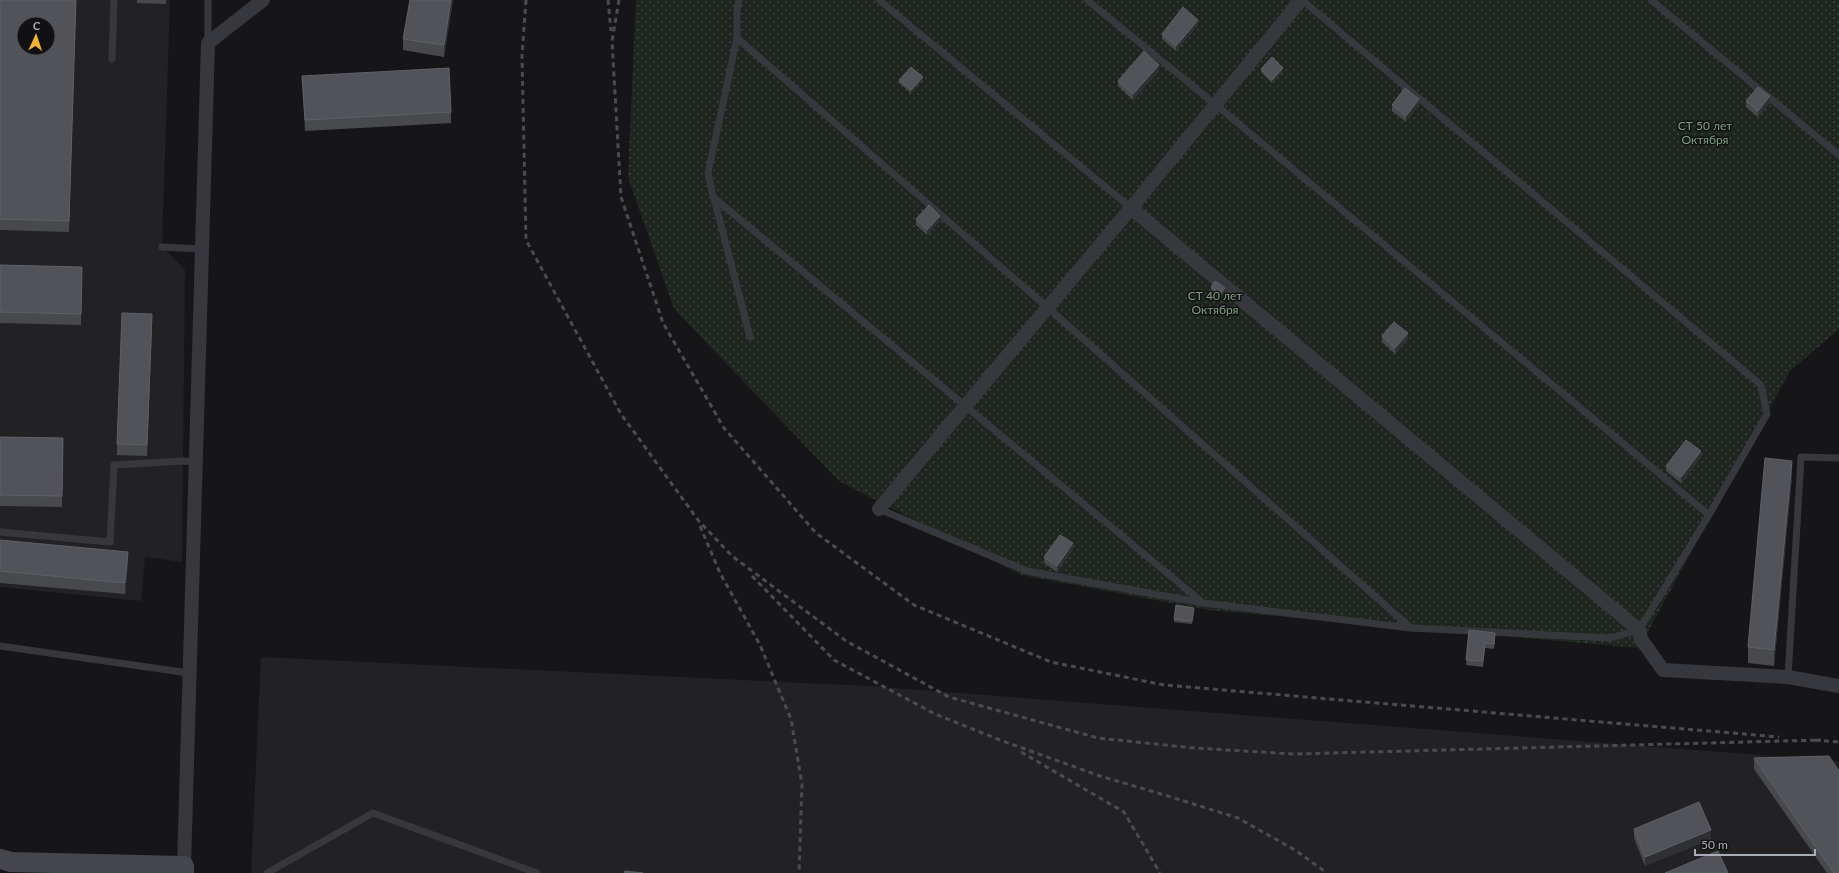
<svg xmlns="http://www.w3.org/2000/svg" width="1839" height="873" font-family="Lato,sans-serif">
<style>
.built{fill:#222225;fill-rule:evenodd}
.park{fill:url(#park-dots)}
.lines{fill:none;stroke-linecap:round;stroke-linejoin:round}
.lane{stroke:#37383d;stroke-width:7}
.street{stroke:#37383d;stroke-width:14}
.secondary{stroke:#45474d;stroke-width:20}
.rail{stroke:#4a4c52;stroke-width:3;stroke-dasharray:5 4;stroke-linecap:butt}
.wall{fill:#47494d}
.shaded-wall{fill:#2f3033}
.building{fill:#525359;stroke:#5f6168;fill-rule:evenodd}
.labels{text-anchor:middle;stroke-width:3;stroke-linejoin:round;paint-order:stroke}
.park-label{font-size:12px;fill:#7fa381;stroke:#111113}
</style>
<defs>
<pattern id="park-dots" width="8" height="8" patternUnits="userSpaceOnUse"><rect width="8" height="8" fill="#1e261f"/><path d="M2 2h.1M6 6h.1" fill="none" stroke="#3c433d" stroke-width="1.8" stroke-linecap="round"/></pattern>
</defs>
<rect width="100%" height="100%" fill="#161618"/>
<path class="built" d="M0,0H170L162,247L185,270L182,562L145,557L141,601L0,587ZM24,24H48V48H24Z
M261,657L868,686L1839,761V873H251Z"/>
<path class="park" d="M636,0H1839V329L1790,371L1639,648L1209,610L1021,575L839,481L674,309L628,177Z"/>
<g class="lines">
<path class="lane" d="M739,0L737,10V38L708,173L713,197L1202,602
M879,0L1131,208
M1087,0L1216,105L1709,515
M1651,0L1839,155
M737,38L1047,307L1411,628
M208,43V0
M112,59L114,0
M714,198L750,337
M162,247L202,249
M879,509L1027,571L1204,603L1411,628L1610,638L1639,630L1709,515L1767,414L1761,385L1302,0
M0,532L110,542L114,465L183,461L196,462
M0,646L189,673
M1788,677L1801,457L1839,458
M267,873L373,813L537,873"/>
<path class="street" d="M1131,208L1639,630L1641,639L1663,670L1788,677L1839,686
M879,509L1131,208L1301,0
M184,866L208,43L263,0"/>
<path class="secondary" d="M0,859L11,862L184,866V873"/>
<path class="rail" d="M526,0L522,56L526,240L621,414L698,520L732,556L846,641L949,697L1098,738L1194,748L1294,754L1821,740
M608,0L611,31
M619,0L612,41L621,197L663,323L724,428L816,533L914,605L1051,662L1164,685L1779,737
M700,526L720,573L760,645L791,719L802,784L799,873
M752,576L834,660L935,714L1000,740L1100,776L1168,796L1238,818L1295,850L1327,873
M1815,740L1839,742
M1021,752L1124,812L1160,873"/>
</g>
<path class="wall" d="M0,0H76L69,232L0,230Z
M137,0H166V4L137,3Z
M410,0H453L444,57L403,50V39Z
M1198,25L1176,51L1162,39V34Z
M1261,69L1283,71L1272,83L1261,72Z
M1159,71L1133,100L1118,86V81Z
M302,76L451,112V123L305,131Z
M899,80H923L911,93L899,83Z
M1746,101L1770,102L1758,117L1746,107Z
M1392,105H1419L1406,122L1392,111Z
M916,219L940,221L927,235L916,225Z
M0,265L82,267L81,325L0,323Z
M1211,287L1225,291L1220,297L1211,290Z
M152,326L147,456L117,455V444Z
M1382,336L1408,339L1395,354L1382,342Z
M0,437L63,438L62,507L0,506Z
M1701,457L1681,483L1666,471V466Z
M1792,477L1774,666L1748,663V647Z
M0,540L128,563L125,594L0,583Z
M1073,549L1057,572L1044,563V557Z
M1194,611L1192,624L1174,622V619Z
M1469,630L1495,639L1494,649L1485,648L1483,667L1466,665Z
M1754,758L1839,873H1827L1754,769Z
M1634,829L1711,839L1645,866L1634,838Z"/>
<path class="shaded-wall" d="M451,0H453L444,57V45Z
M1198,20V25L1176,51V46Z
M1159,65V71L1133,100V94Z
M1283,68V71L1272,83V80Z
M923,77V80L911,93V90Z
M1770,96V102L1758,117V111Z
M1419,99V105L1406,122V116Z
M940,216V221L927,235V230Z
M1225,288V291L1220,297V294Z
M152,314V326L147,456V445Z
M1408,333V339L1395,354V348Z
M1701,451V457L1681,483V477Z
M1792,461V477L1774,666V650Z
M1073,543V549L1057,572V566Z
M128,552V563L125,594V583Z
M1485,643V648L1483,667V661Z
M1711,830V839L1645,866V857Z"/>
<path class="building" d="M0,0H76L69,221L0,219ZM24,24H48V48H24Z
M410,0H451L444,45L403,39Z
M1183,7L1198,20L1176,46L1162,34Z
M1144,51L1159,65L1133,94L1118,81Z
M1272,57L1283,68L1272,80L1261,69Z
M911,67L923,77L911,90L899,80Z
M449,68L451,112L305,120L302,76Z
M1758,87L1770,96L1758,111L1746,101Z
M1405,88L1419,99L1406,116L1392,105Z
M929,205L940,216L927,230L916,219Z
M0,265L82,267L81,314L0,312Z
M1215,281L1225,288L1220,294L1211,287Z
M122,313L152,314L147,445L117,444Z
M1394,322L1408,333L1395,348L1382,336Z
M0,437L63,438L62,496L0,495Z
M1686,440L1701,451L1681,477L1666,466Z
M1765,458L1792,461L1774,650L1748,647Z
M1060,535L1073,543L1057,566L1044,557Z
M0,540L128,552L125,583L0,571Z
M1176,605L1194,608L1192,621L1174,619Z
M1469,630L1495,633L1494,644L1485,643L1483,661L1466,660Z
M1829,756L1839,771V873H1834L1754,758Z
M1699,802L1711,830L1645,857L1634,829Z
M1718,851L1728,873H1665Z
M625,871L643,873H624Z"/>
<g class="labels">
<g class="park-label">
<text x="1705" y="130">СТ 50 лет<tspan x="1705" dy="14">Октября</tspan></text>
<text x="1215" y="300">СТ 40 лет<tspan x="1215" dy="14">Октября</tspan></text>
</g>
</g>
<g transform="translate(36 36) rotate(3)"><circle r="19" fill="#111113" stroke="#4d4f55"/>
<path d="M0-3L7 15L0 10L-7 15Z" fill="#f2b134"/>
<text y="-6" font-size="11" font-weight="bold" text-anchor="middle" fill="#a8adb8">С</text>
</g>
<path d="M1695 849v6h120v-6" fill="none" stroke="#a8adb8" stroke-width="2"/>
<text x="1701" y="849" font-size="12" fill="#a8adb8" stroke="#111113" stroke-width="3" paint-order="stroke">50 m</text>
</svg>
